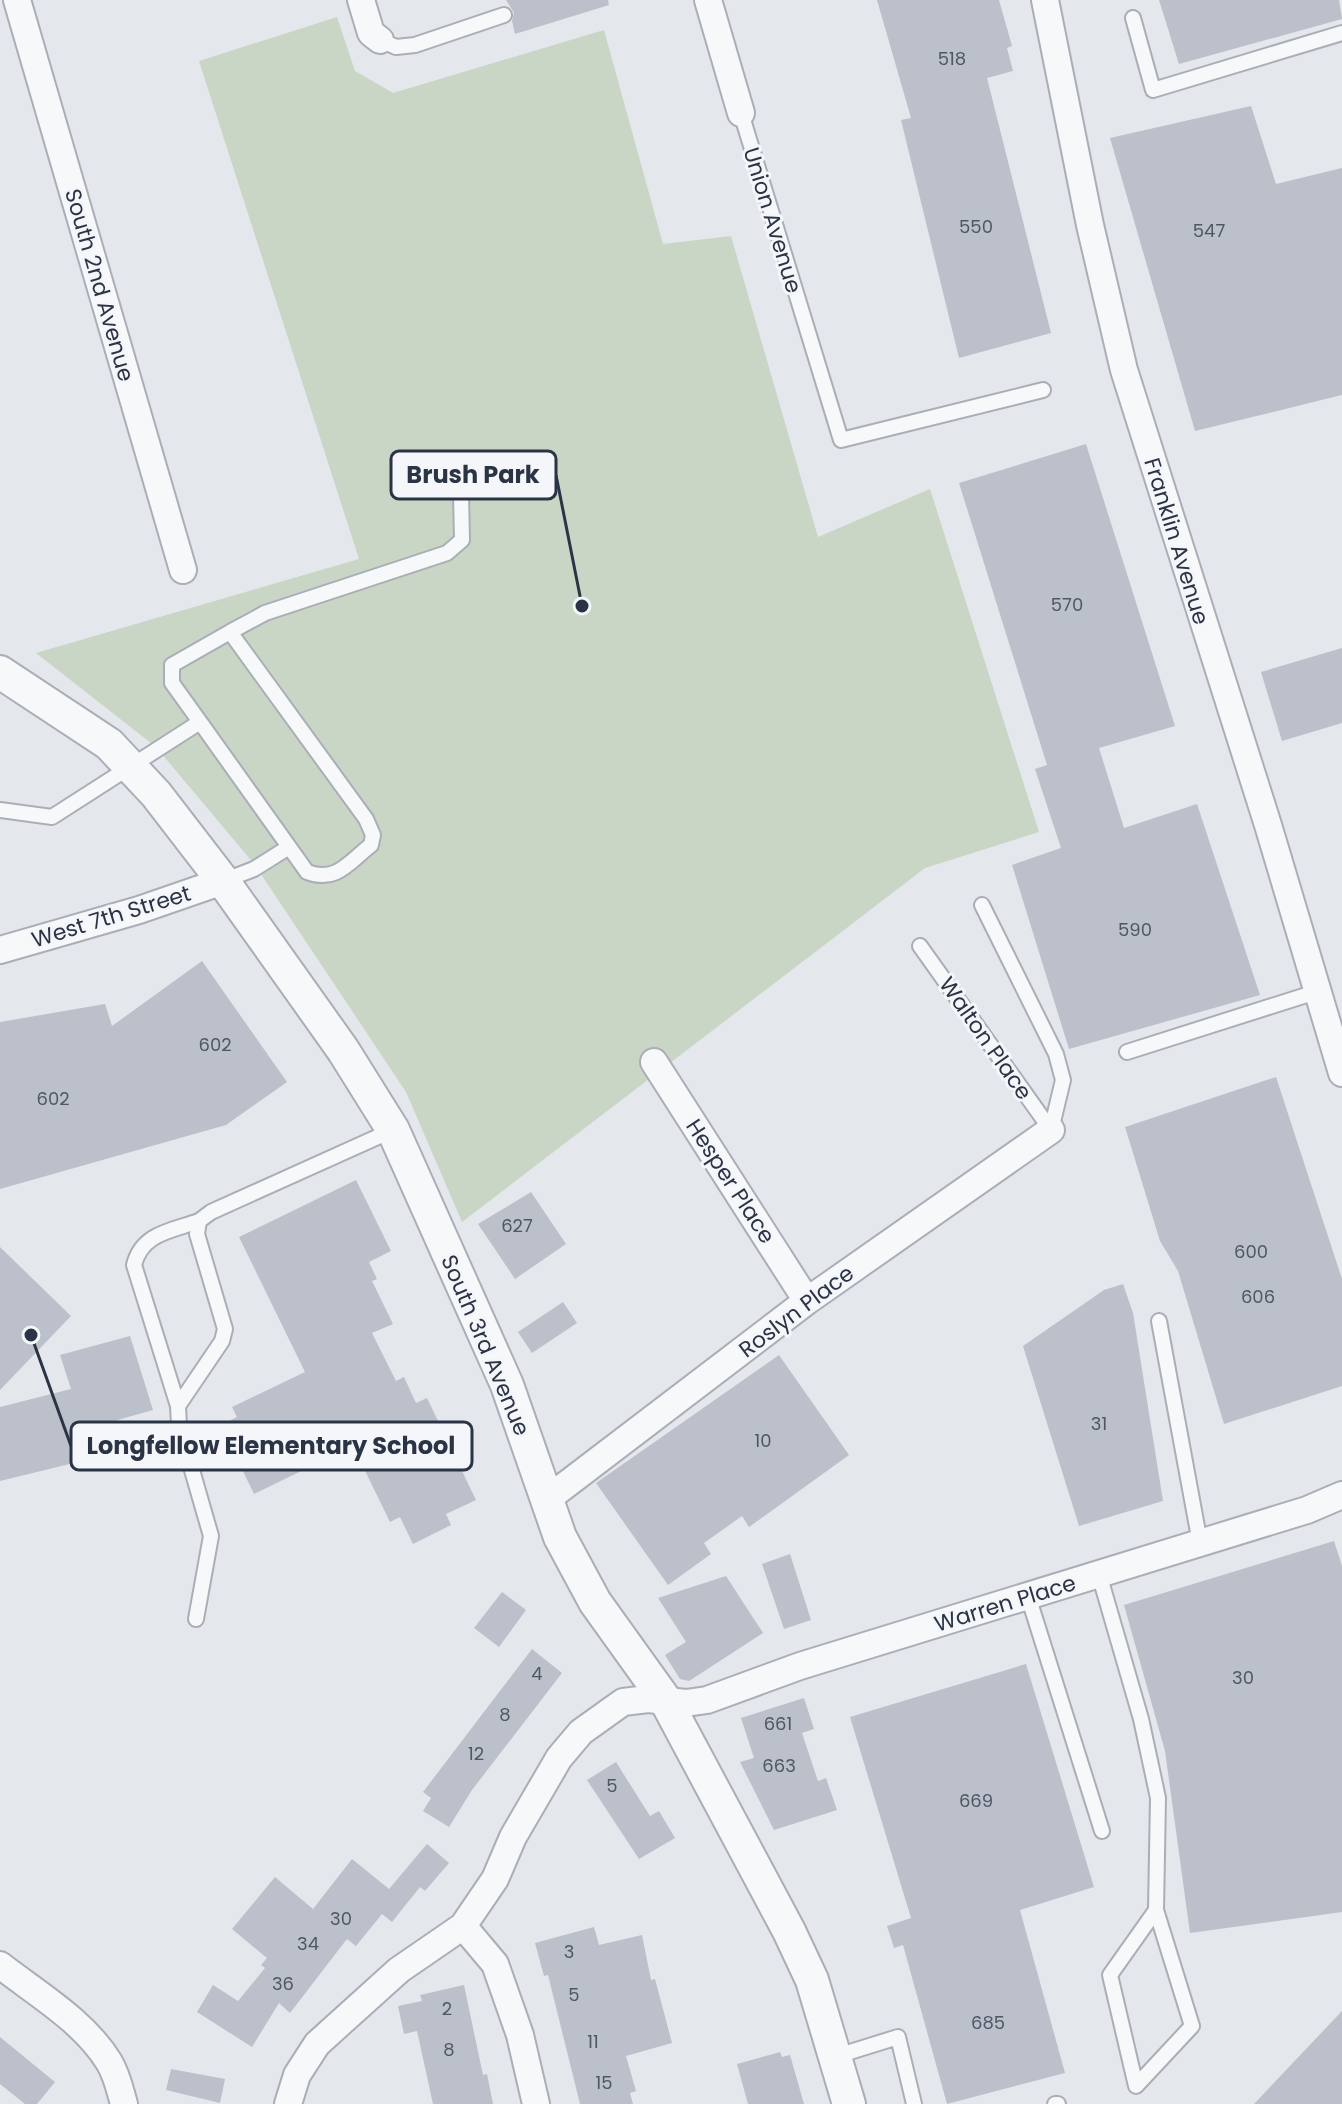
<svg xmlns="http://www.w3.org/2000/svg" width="1342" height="2104" font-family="Poppins,sans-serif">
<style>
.green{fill:#c9d6c5}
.building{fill:#bbc0ca}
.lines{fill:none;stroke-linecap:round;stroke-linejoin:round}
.service-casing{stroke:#a9aeb7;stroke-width:18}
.minor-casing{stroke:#a9aeb7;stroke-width:30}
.tertiary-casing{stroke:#a9aeb7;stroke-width:36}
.service{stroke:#f7f8fa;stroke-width:14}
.minor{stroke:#f7f8fa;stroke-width:26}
.tertiary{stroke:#f7f8fa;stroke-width:32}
.labels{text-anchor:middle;stroke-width:6;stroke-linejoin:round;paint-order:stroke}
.number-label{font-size:18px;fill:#4f5766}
.street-label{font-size:22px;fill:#2b3445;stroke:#f4f6f9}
.leader{fill:none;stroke:#2b3445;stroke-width:3}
.callout-dot{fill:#2b3445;stroke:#f4f6f9;stroke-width:3}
.callout{fill:#f4f6f9;stroke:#2b3445;stroke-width:3}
.callout-label{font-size:24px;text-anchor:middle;font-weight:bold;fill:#2b3445}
</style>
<rect width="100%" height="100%" fill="#e4e7ec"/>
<path class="green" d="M337,17L355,71L393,93L604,30L663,244L731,236L818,537L930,489L1039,832L925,868L462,1222L406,1092L255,865L156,747L36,653L359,559L199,61Z"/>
<path class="building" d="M506,0H608L609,5L515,34L512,21L514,13Z
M877,0H999L1012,46L1007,48L1013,71L987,78L1051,333L959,358L901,120L911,118Z
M1159,0H1339L1342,19L1179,64Z
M1251,106L1276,184L1342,168V395L1195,431L1110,138Z
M1086,444L1175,726L1099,748L1124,828L1197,804L1260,995L1069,1049L1012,865L1061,848L1035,769L1047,765L959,483Z
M1342,648V723L1282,741L1261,672Z
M202,961L287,1082L226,1125L0,1189V1022L105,1004L112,1026Z
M1276,1077L1342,1279V1386L1224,1424L1178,1271L1160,1241L1125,1127Z
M356,1180L391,1251L369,1262L377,1279L372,1281L393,1324L372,1333L396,1381L404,1377L416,1403L427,1398L476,1500L446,1514L451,1525L413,1544L400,1517L390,1522L353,1446L254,1494L238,1461L228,1466L211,1430L237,1417L232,1407L305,1372L239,1237Z
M531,1192L566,1244L515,1279L478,1224Z
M0,1247L71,1316L0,1390Z
M1123,1284L1133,1313L1163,1501L1079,1526L1023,1346L1104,1290Z
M563,1302L577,1323L532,1353L518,1332Z
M130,1336L153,1410L82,1430L90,1459L0,1481V1407L71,1389L60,1355Z
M779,1355L849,1455L749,1527L742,1516L704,1543L711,1554L668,1585L596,1483Z
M1334,1541L1342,1566V1912L1190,1933L1165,1751L1124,1605Z
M790,1554L811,1620L784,1629L762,1564Z
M726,1576L763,1633L689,1681L680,1679L665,1655L686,1642L658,1598Z
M502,1592L526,1610L499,1647L474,1628Z
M532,1649L562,1673L472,1790L449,1827L423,1811L431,1798L423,1792Z
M1026,1664L1094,1887L1020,1910L1065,2073L947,2104L903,1945L894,1948L887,1926L911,1918L850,1717Z
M804,1698L814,1729L802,1733L818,1781L826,1778L837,1810L774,1830L740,1762L754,1758L741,1718Z
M616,1762L650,1816L659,1811L675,1838L639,1859L587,1780Z
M427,1844L449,1863L425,1891L420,1887L392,1922L382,1914L356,1946L347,1939L290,2013L279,2003L252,2047L197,2012L213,1985L238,2001L265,1968L261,1965L267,1958L232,1929L275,1877L313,1909L352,1859L389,1889Z
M594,1927L599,1945L642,1935L651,1980L655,1979L672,2043L626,2056L636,2091L630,2093L633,2104H580L548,1975L544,1976L535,1943Z
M464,1985L483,2075L487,2074L493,2104H433L417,2031L404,2034L398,2006L422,2001L420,1995Z
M1342,2011V2104H1254Z
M0,2037L55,2082L37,2104H25L0,2084Z
M780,2052L782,2057L790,2055L804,2104H748L737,2064Z
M171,2069L225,2079L220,2103L166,2090Z"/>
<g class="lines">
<g class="service-casing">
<path id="service" d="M1133,18L1153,90L1342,33
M380,40L396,47L415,45L504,15
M741,113L841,440L1043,390
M230,632L265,613L447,553L462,540L461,494
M0,810L52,817L200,722L307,872C336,883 348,863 371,845L373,835L366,819L230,632L172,665V683L200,722
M223,881L254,869L289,847
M982,905L1056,1054L1063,1080L1051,1130
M920,946L1051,1130
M1127,1052L1316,992
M1159,1321L1200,1543
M178,1406L134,1265C142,1233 171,1231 199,1221
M1099,1574L1141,1719L1158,1798L1156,1910L1192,2026L1136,2086L1110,1975L1156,1910
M1028,1596L1102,1831
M196,1619L211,1536L179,1425L178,1406L222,1341L225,1329L197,1234L199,1221L211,1212L393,1130
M837,2056L898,2037L914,2104
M1055,2104H1058"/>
</g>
<g class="minor-casing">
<path id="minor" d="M17,0L183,570
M361,0L371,33L380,40
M708,0L741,113
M1045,0L1090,225L1124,370L1268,825L1342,1073
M0,950L139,910L223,881
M654,1062L807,1301
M546,1500L807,1301L1051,1130
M463,1926L495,1964L520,2035L536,2104
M0,1965C37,1994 84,2021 109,2062C117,2075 120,2090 124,2104
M288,2104L297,2075L317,2044L399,1970L463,1926L495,1879L513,1837L559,1758L581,1732L623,1702L648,1699L686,1703L707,1700L800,1666L1307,1510L1342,1495"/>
</g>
<g class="tertiary-casing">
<path id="tertiary" d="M0,672L109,744L156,794L223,881L343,1050L393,1130L507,1385L560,1537L595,1602L666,1701L789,1931L812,1980L849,2104"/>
</g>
<use href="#service" class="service"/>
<use href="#minor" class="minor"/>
<use href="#tertiary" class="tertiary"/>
</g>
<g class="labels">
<g class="number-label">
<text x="952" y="65">518</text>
<text x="976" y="233">550</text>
<text x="1209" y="237">547</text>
<text x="1067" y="611">570</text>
<text x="1135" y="936">590</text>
<text x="215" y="1051">602</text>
<text x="53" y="1105">602</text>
<text x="517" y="1232">627</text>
<text x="1251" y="1258">600</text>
<text x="1258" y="1303">606</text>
<text x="1099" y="1430">31</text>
<text x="763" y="1447">10</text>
<text x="537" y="1680">4</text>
<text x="1243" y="1684">30</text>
<text x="505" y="1721">8</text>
<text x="778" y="1730">661</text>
<text x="476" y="1760">12</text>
<text x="779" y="1772">663</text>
<text x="612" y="1792">5</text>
<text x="976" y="1807">669</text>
<text x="341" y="1925">30</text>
<text x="308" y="1950">34</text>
<text x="569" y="1958">3</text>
<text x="283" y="1990">36</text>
<text x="574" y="2001">5</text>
<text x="447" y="2015">2</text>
<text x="988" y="2029">685</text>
<text x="593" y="2048">11</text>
<text x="449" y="2056">8</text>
<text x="604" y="2089">15</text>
</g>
<g class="street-label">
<text transform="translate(773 220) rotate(73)" y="8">Union Avenue</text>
<text transform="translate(100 285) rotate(74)" y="8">South 2nd Avenue</text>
<text transform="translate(1177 541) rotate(73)" y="8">Franklin Avenue</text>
<text transform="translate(111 916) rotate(-17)" y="8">West 7th Street</text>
<text transform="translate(986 1038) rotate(55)" y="8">Walton Place</text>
<text transform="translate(731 1181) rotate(57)" y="8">Hesper Place</text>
<text transform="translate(796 1311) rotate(-37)" y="8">Roslyn Place</text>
<text transform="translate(486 1345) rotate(67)" y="8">South 3rd Avenue</text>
<text transform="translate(1005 1603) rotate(-17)" y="8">Warren Place</text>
</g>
</g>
<path class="leader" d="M582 606L556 475M31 1335L71 1446"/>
<g class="callout-dot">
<circle cx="582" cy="606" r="8"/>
<circle cx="31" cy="1335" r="8"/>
</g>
<g class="callout">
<rect x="391" y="451" width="165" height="48" rx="8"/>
<rect x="71" y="1422" width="401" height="48" rx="8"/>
</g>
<g class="callout-label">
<text x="473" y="483">Brush Park</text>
<text x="271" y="1454">Longfellow Elementary School</text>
</g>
</svg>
